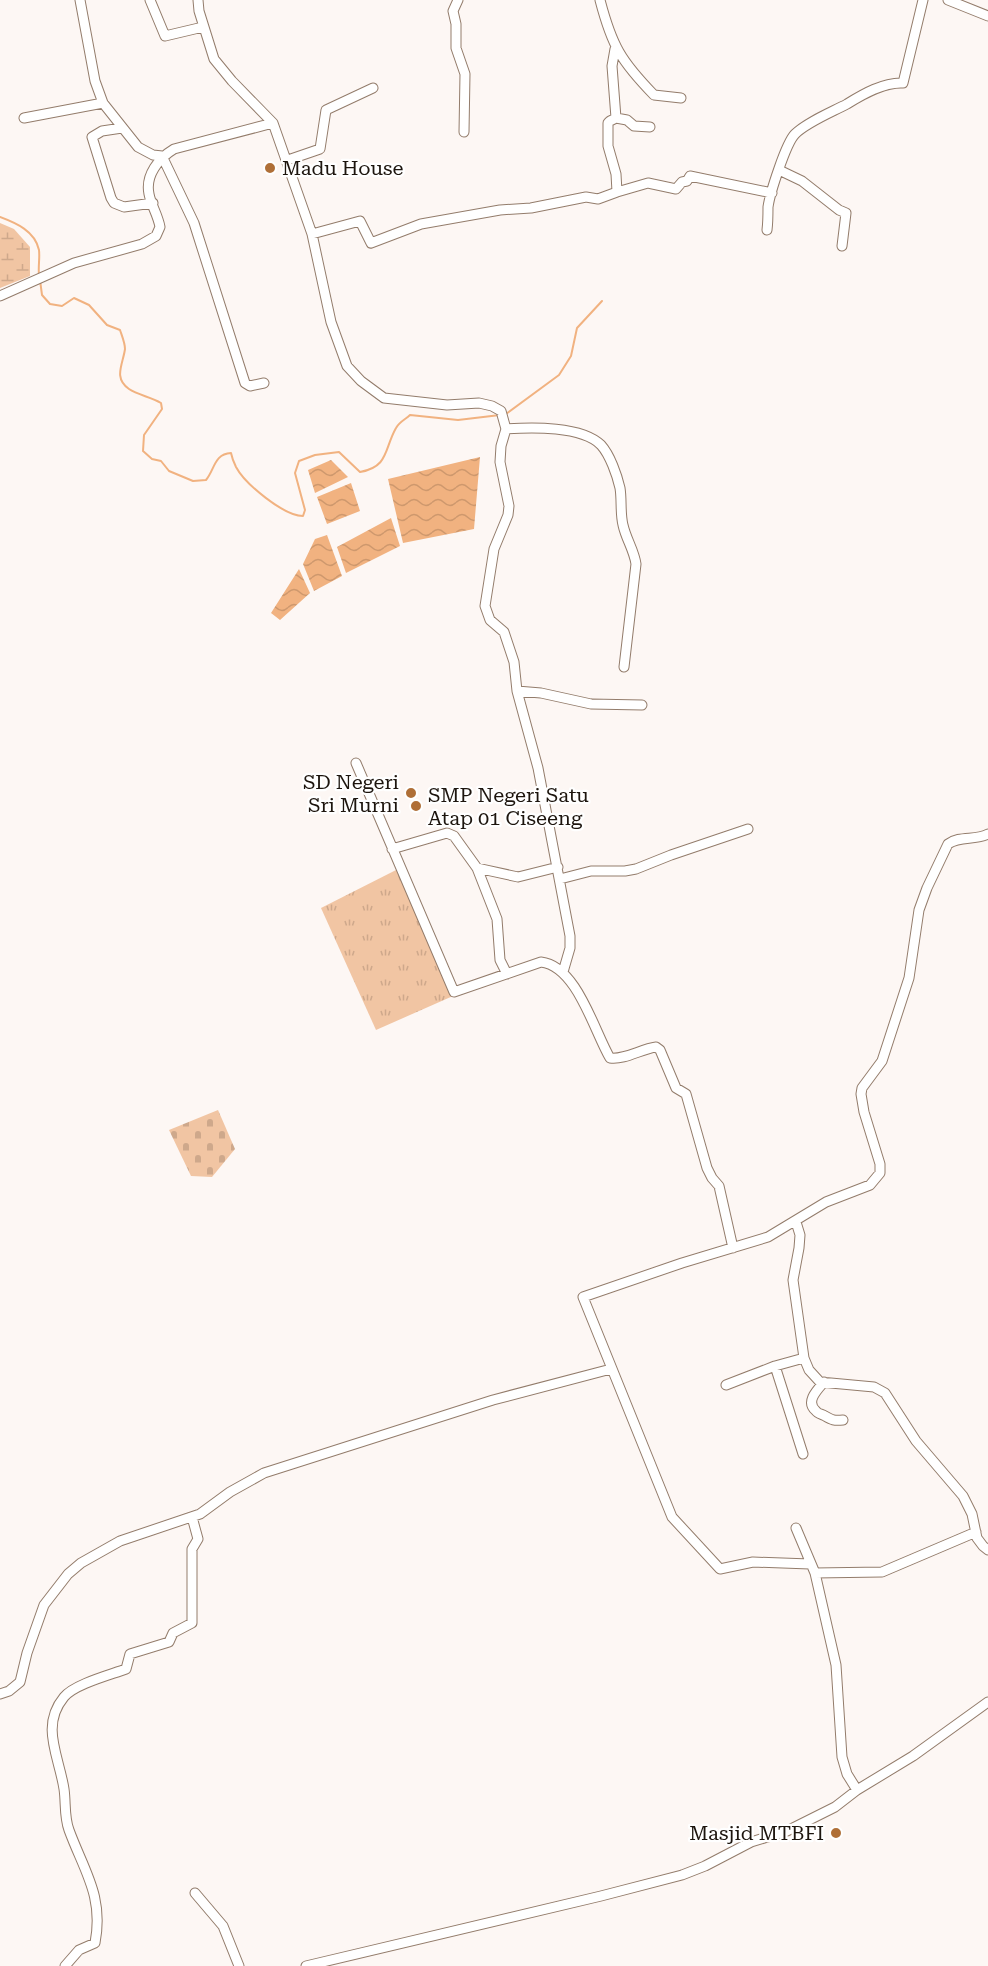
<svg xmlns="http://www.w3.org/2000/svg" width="988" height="1966" font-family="'Roboto Serif',serif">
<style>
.grass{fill:url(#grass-tufts)}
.wetland{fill:url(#wetland-marsh)}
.cemetery{fill:url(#cemetery-stones)}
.water{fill:url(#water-waves)}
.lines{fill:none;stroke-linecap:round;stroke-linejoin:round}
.stream{stroke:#f1b280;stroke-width:2}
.minor-casing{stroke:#937c6b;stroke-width:11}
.minor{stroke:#fff;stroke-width:9}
.poi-dot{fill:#af6f37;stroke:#fff;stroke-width:2}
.labels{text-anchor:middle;stroke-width:4.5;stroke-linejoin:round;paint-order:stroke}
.poi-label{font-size:20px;fill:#1d150e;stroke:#fff;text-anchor:start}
</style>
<defs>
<pattern id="grass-tufts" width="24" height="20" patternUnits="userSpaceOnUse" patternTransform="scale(1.5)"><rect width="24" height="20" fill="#f1c5a3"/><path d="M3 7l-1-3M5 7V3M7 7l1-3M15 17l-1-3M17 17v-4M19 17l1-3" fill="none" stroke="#cea88b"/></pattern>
<pattern id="wetland-marsh" width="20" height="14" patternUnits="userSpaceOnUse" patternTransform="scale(1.5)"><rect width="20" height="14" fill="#f1c5a3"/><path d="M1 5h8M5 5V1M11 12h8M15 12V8" fill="none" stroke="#cea88b"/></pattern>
<pattern id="cemetery-stones" width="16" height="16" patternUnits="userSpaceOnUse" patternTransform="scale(1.5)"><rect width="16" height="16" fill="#f1c5a3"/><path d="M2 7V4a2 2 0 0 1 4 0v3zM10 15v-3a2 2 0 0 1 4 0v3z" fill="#cea88b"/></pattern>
<pattern id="water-waves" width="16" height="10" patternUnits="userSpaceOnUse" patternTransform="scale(1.5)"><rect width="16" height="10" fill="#f1b280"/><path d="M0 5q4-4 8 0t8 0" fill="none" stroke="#ce986d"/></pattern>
</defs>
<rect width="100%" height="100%" fill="#fdf7f4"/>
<path class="grass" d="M400,868L453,996L376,1030L321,908Z"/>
<path class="wetland" d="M0,223L14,229L30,247V276L0,288Z"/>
<path class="cemetery" d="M218,1110L235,1149L212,1177L191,1176L169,1130Z"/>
<path class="water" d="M480,457L474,529L403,543L388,479Z
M331,460L348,477L315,493L308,470Z
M351,483L360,511L327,524L317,497Z
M391,518L400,546L346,573L337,547Z
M327,535L342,576L314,591L303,564L315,539Z
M299,569L310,593L280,620L271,613Z"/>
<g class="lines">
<path class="stream" d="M0,217C16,223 35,231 39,250C40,258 38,267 39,275
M40,280L42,295L50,304L62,306L74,298L89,305L107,325L120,330C122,336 125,343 125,349C123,364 113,378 129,389C138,395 151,397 161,403L162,409L144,435L143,451L152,459L161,461L169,471L193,481L206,480C215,469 214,454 231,453C232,458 234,463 236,467C245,484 284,516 303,516L305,510L295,473L299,461L315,455L339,452L360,472C389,467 384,449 396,428C399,422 406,419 410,415L458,420L500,415
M506,414L559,375L571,356L577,328L602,301"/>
<g class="minor-casing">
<path id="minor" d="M80,0L95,81L103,103L138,147L153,155L162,156L194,223L245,383L250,386L264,383
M150,0L165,36L203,27
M198,0L199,11L214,59L232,81L273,123L312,234L331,322L347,366L361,381L384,398L447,405L479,403L492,406L501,411L506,429L501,446L500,462L509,506L508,515L494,549L485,606L490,620L504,632L514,662L517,691L538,768L570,936V948L563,972
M458,0L453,11L456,24V48L465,74L464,132
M600,0C612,46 621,61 654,95L681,98
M948,0L988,16
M615,49L612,66L616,118L610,121L608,123V146L616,174L617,192L648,183L676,189L682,182L687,181L690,176L772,193
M24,118L103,103
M616,118L627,120L634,126L650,127
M122,128L102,131L92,137L111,198L114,203L124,207L153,203
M288,160L320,149L326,110L373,88
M779,170L802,181L839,210L846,213L842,246
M767,230C768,222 768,215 768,207C770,193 786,143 795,134C807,122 832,112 847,104C863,94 884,82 903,83L923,0
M312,234L360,221L371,243L421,224L500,210L531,208L586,197L598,199L617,192
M0,296L74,263L142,244L156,236L160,227C158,215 151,205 149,194C145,175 159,158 174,149L273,123
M506,429C532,427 582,426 601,445C610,455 617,475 620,488C622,500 620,513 623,525C626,539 634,550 636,564L624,667
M517,691L541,693L591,704L642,705
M356,763L454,992L541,962C577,966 594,1031 610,1058C625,1060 641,1049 656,1047L660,1050L676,1088L686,1094L707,1168L712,1178L719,1186L733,1248
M392,849L447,833L454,836L477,868L518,877L558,867
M477,868L497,919L500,960L507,974
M560,879L591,871H625L636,869L671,855L748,829
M796,1222L800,1235L799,1248L793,1280L804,1358L809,1370L820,1382L874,1387L885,1393L916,1441L963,1496L972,1514L977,1538L983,1546L988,1550
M775,1366L803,1454
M824,1382C817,1390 805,1402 816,1411C818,1414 822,1414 825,1416C832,1420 834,1421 843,1420
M726,1385L775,1366L804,1358
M796,1528L815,1573L882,1572L976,1532
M810,1564L753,1562L720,1569L672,1517L583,1297L682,1263L768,1237L826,1202L870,1185L880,1173V1164L864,1112L861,1094L862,1088L882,1061L909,978L919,910L927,888L948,844C960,835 975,841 988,834
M815,1573L836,1665L842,1757L847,1774L857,1790
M0,1694L9,1691L20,1682L27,1653L44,1605L68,1574L81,1563L120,1541L200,1514L230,1492L264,1473L493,1400L611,1369
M195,1893L223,1926L239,1966
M65,1966L79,1950L95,1943C104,1896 84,1871 69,1830C64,1817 66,1802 64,1789C59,1756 40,1726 64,1697C75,1684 110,1675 126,1669L130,1654L169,1642L173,1633L192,1623V1549L198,1539L192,1517
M306,1966L601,1896L682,1875L705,1866L751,1842L787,1831L835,1807L857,1790L913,1756L988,1702"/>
</g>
<use href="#minor" class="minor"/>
</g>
<g class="poi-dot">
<circle cx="270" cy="168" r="6"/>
<circle cx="411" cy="793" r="6"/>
<circle cx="416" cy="806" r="6"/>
<circle cx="836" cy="1833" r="6"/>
</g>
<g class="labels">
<g class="poi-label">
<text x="282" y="175">Madu House</text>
<text x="399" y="789" text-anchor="end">SD Negeri<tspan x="399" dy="23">Sri Murni</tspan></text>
<text x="428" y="802">SMP Negeri Satu<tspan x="428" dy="23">Atap 01 Ciseeng</tspan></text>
<text x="824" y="1840" text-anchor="end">Masjid MTBFI</text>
</g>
</g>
</svg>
